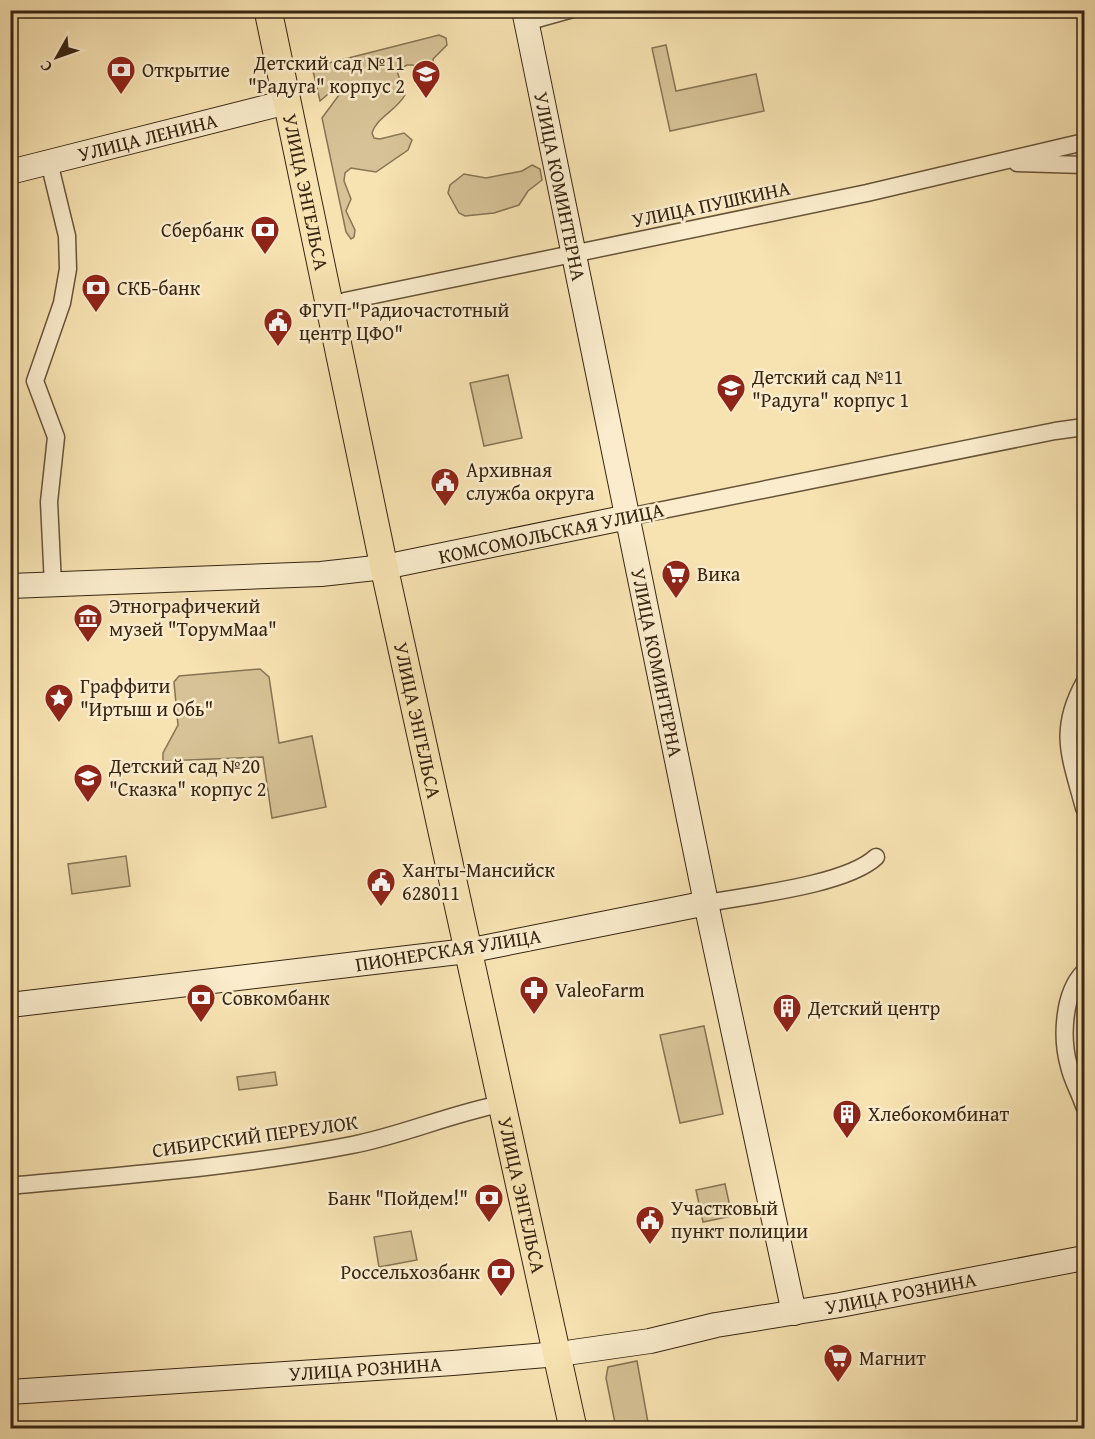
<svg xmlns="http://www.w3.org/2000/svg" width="1095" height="1439" font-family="'Gentium Book Plus',serif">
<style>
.green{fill:#d6c296;stroke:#867454;stroke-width:1.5}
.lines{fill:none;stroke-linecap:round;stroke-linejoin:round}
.street-casing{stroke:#67543a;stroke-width:19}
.secondary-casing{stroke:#372512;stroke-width:26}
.primary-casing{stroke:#372512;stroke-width:29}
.street{stroke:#faeccc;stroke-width:16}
.secondary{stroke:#faeccc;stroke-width:24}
.primary{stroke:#f7e2b1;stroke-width:27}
.labels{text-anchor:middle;stroke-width:5;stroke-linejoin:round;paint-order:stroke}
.poi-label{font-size:20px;fill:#372512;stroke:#faeccc;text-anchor:start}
.street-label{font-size:20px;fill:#372512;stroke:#faeccc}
</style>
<rect width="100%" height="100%" fill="#f7e2b1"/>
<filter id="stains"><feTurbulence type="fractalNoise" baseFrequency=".00333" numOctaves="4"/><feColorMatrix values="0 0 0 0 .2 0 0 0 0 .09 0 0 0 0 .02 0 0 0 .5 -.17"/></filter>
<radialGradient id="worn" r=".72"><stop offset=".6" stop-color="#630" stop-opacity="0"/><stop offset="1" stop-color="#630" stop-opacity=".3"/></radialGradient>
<path class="green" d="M439,35L446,38L447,45L433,59L435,73L424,78L413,65H407L397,71L405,95C397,110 377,117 372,133L374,138L380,139L404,133L412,140L408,150L376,172L351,168L345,173L344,181L351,199L346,211L355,230L354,237L351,239L346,232L322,118L339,95V90L334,89L320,101L313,71L321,65Z
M666,45L676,91L756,74L764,111L670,131L652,48Z
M532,165L540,169L542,180L528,191L519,205L494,213L465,216L459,213L448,193L450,185L464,174L486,178L522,171Z
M508,375L522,438L484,446L470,383Z
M260,669L269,677L279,743L312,736L326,807L272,818L263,757L163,761V753L178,725L174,682L179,676Z
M126,856L130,886L72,894L68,864Z
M704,1026L723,1114L680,1123L660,1035Z
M275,1072L277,1085L239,1090L237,1077Z
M725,1184L732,1216L703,1222L696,1190Z
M411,1231L417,1260L379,1267L374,1237Z
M637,1361L649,1428H616L606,1378L608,1367Z"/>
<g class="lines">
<g class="street-casing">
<path id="street" d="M526,22L569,10
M49,162L67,236L68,269L62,303L35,381L56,437L49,502L53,585
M1017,163L1084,165
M345,301L867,193L1084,142
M628,517L1055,431L1084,427
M1084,683C1057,732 1071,758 1084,808
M707,903C750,895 846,885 876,857
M1084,972C1063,993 1061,1038 1069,1066C1072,1080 1080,1093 1084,1106
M10,1186C124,1175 239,1167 352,1145C403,1135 450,1114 501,1104"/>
</g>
<g class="secondary-casing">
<g id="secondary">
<path id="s1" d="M524,10L710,922L794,1313"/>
<path id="s2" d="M10,172L287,102"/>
<path d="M399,564L628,517"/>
<path d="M10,586L321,574L384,567"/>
<path d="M482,948L707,903"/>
<path d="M10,1005L467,951"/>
<path id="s3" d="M573,1352L650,1341L716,1325L840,1305L1084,1258"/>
<path id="s4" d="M10,1392L453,1363L558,1354"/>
</g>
</g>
<g class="primary-casing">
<g id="primary">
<path id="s5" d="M268,10L384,567L573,1428"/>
</g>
</g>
<use href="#street" class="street"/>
<use href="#secondary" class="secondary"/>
<use href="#primary" class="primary"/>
</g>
<defs>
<g id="bank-pin" transform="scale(1.5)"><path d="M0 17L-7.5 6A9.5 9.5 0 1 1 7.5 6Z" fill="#8f2418" stroke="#faeccc"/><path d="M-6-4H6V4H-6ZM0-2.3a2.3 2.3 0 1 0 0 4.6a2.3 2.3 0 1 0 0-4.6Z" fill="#fff"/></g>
<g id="school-pin" transform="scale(1.5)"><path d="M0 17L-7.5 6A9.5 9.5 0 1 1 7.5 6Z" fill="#8f2418" stroke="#faeccc"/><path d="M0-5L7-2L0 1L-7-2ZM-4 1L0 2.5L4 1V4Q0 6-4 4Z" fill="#fff"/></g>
<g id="civic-pin" transform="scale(1.5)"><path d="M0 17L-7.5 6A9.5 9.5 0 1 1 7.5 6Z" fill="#8f2418" stroke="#faeccc"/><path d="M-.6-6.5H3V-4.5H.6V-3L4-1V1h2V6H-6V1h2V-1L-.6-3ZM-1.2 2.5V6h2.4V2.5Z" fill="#fff"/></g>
<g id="supermarket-pin" transform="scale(1.5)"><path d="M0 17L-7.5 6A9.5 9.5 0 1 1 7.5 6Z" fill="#8f2418" stroke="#faeccc"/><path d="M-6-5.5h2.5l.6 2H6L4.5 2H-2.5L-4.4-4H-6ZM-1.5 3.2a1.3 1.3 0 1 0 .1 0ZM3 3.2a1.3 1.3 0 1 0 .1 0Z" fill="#fff"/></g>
<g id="museum-pin" transform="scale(1.5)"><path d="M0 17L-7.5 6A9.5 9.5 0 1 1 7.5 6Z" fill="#8f2418" stroke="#faeccc"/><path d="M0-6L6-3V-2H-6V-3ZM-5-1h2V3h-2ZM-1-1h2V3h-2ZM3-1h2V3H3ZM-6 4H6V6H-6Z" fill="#fff"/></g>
<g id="sight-pin" transform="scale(1.5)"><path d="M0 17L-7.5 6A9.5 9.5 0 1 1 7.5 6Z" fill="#8f2418" stroke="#faeccc"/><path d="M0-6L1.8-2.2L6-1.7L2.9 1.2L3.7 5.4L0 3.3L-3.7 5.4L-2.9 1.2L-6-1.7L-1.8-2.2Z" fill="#fff"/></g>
<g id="pharmacy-pin" transform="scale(1.5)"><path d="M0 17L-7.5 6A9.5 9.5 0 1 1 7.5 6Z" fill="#8f2418" stroke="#faeccc"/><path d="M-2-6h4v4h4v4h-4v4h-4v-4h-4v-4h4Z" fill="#fff"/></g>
<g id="building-pin" transform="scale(1.5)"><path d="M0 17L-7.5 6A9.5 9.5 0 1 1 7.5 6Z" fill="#8f2418" stroke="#faeccc"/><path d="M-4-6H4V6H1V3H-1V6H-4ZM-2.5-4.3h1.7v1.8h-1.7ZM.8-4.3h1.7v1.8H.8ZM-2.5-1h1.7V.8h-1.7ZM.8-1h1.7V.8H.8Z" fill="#fff"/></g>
</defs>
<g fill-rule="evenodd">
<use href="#bank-pin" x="121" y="70"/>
<use href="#school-pin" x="426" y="74"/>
<use href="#bank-pin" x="265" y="230"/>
<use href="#bank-pin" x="96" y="288"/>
<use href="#civic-pin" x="278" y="322"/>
<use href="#school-pin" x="731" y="388"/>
<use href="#civic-pin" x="445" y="482"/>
<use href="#supermarket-pin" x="676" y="574"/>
<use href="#museum-pin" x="88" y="618"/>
<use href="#sight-pin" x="59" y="698"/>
<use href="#school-pin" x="88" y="778"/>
<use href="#civic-pin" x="381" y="882"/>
<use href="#pharmacy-pin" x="534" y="990"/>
<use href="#bank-pin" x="201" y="998"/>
<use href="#building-pin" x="787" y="1008"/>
<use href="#building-pin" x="847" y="1114"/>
<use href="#bank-pin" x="489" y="1198"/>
<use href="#civic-pin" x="650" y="1220"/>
<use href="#bank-pin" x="501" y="1272"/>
<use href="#supermarket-pin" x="838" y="1358"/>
</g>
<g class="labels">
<g class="poi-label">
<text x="405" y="70" text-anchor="end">Детский сад №11<tspan x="405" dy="23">"Радуга" корпус 2</tspan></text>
<text x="142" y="77">Открытие</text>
<text x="244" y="237" text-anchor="end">Сбербанк</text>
<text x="117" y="295">СКБ-банк</text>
<text x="299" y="317">ФГУП "Радиочастотный<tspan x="299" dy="23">центр ЦФО"</tspan></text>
<text x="752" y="384">Детский сад №11<tspan x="752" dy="23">"Радуга" корпус 1</tspan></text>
<text x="466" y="477">Архивная<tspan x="466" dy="23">служба округа</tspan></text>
<text x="697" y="581">Вика</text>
<text x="109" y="613">Этнографичекий<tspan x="109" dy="23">музей "ТорумМаа"</tspan></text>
<text x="80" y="693">Граффити<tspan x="80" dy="23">"Иртыш и Обь"</tspan></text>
<text x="109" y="773">Детский сад №20<tspan x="109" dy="23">"Сказка" корпус 2</tspan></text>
<text x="402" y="877">Ханты-Мансийск<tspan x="402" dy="23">628011</tspan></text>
<text x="555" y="997">ValeoFarm</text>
<text x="222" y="1005">Совкомбанк</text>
<text x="808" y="1015">Детский центр</text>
<text x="868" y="1121">Хлебокомбинат</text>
<text x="468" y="1205" text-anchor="end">Банк "Пойдем!"</text>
<text x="671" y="1215">Участковый<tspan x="671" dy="23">пункт полиции</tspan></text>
<text x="480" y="1279" text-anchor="end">Россельхозбанк</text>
<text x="859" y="1365">Магнит</text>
</g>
<g class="street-label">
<text dy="7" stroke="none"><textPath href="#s2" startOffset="142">УЛИЦА ЛЕНИНА</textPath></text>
<text dy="7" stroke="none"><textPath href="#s1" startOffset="180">УЛИЦА КОМИНТЕРНА</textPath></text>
<text dy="7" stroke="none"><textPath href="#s5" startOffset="186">УЛИЦА ЭНГЕЛЬСА</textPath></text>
<text transform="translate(711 204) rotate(-12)" y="7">УЛИЦА ПУШКИНА</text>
<text transform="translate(551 533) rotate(-12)" y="7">КОМСОМОЛЬСКАЯ УЛИЦА</text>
<text dy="7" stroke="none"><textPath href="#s1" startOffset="666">УЛИЦА КОМИНТЕРНА</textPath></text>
<text dy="7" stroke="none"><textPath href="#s5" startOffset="726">УЛИЦА ЭНГЕЛЬСА</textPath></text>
<text transform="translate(448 950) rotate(-9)" y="7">ПИОНЕРСКАЯ УЛИЦА</text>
<text transform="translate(255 1136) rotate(-8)" y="7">СИБИРСКИЙ ПЕРЕУЛОК</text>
<text dy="7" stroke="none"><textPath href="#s5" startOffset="1212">УЛИЦА ЭНГЕЛЬСА</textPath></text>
<text dy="7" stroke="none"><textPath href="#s3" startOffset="333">УЛИЦА РОЗНИНА</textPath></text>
<text dy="7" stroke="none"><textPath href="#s4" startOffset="356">УЛИЦА РОЗНИНА</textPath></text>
</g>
</g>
<rect width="1095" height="1439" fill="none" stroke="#f7e2b1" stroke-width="36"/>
<rect x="12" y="12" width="1071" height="1415" fill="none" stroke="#372512" stroke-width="3"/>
<rect x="18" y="18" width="1059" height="1403" fill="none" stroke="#372512" stroke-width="1.5"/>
<g transform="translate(57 57) rotate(230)" stroke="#faeccc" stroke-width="4.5" paint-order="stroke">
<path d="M0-4.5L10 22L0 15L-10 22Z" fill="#372512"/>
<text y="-9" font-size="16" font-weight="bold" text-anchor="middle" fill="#372512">С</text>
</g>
<rect width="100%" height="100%" filter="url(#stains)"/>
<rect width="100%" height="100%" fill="url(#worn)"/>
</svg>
